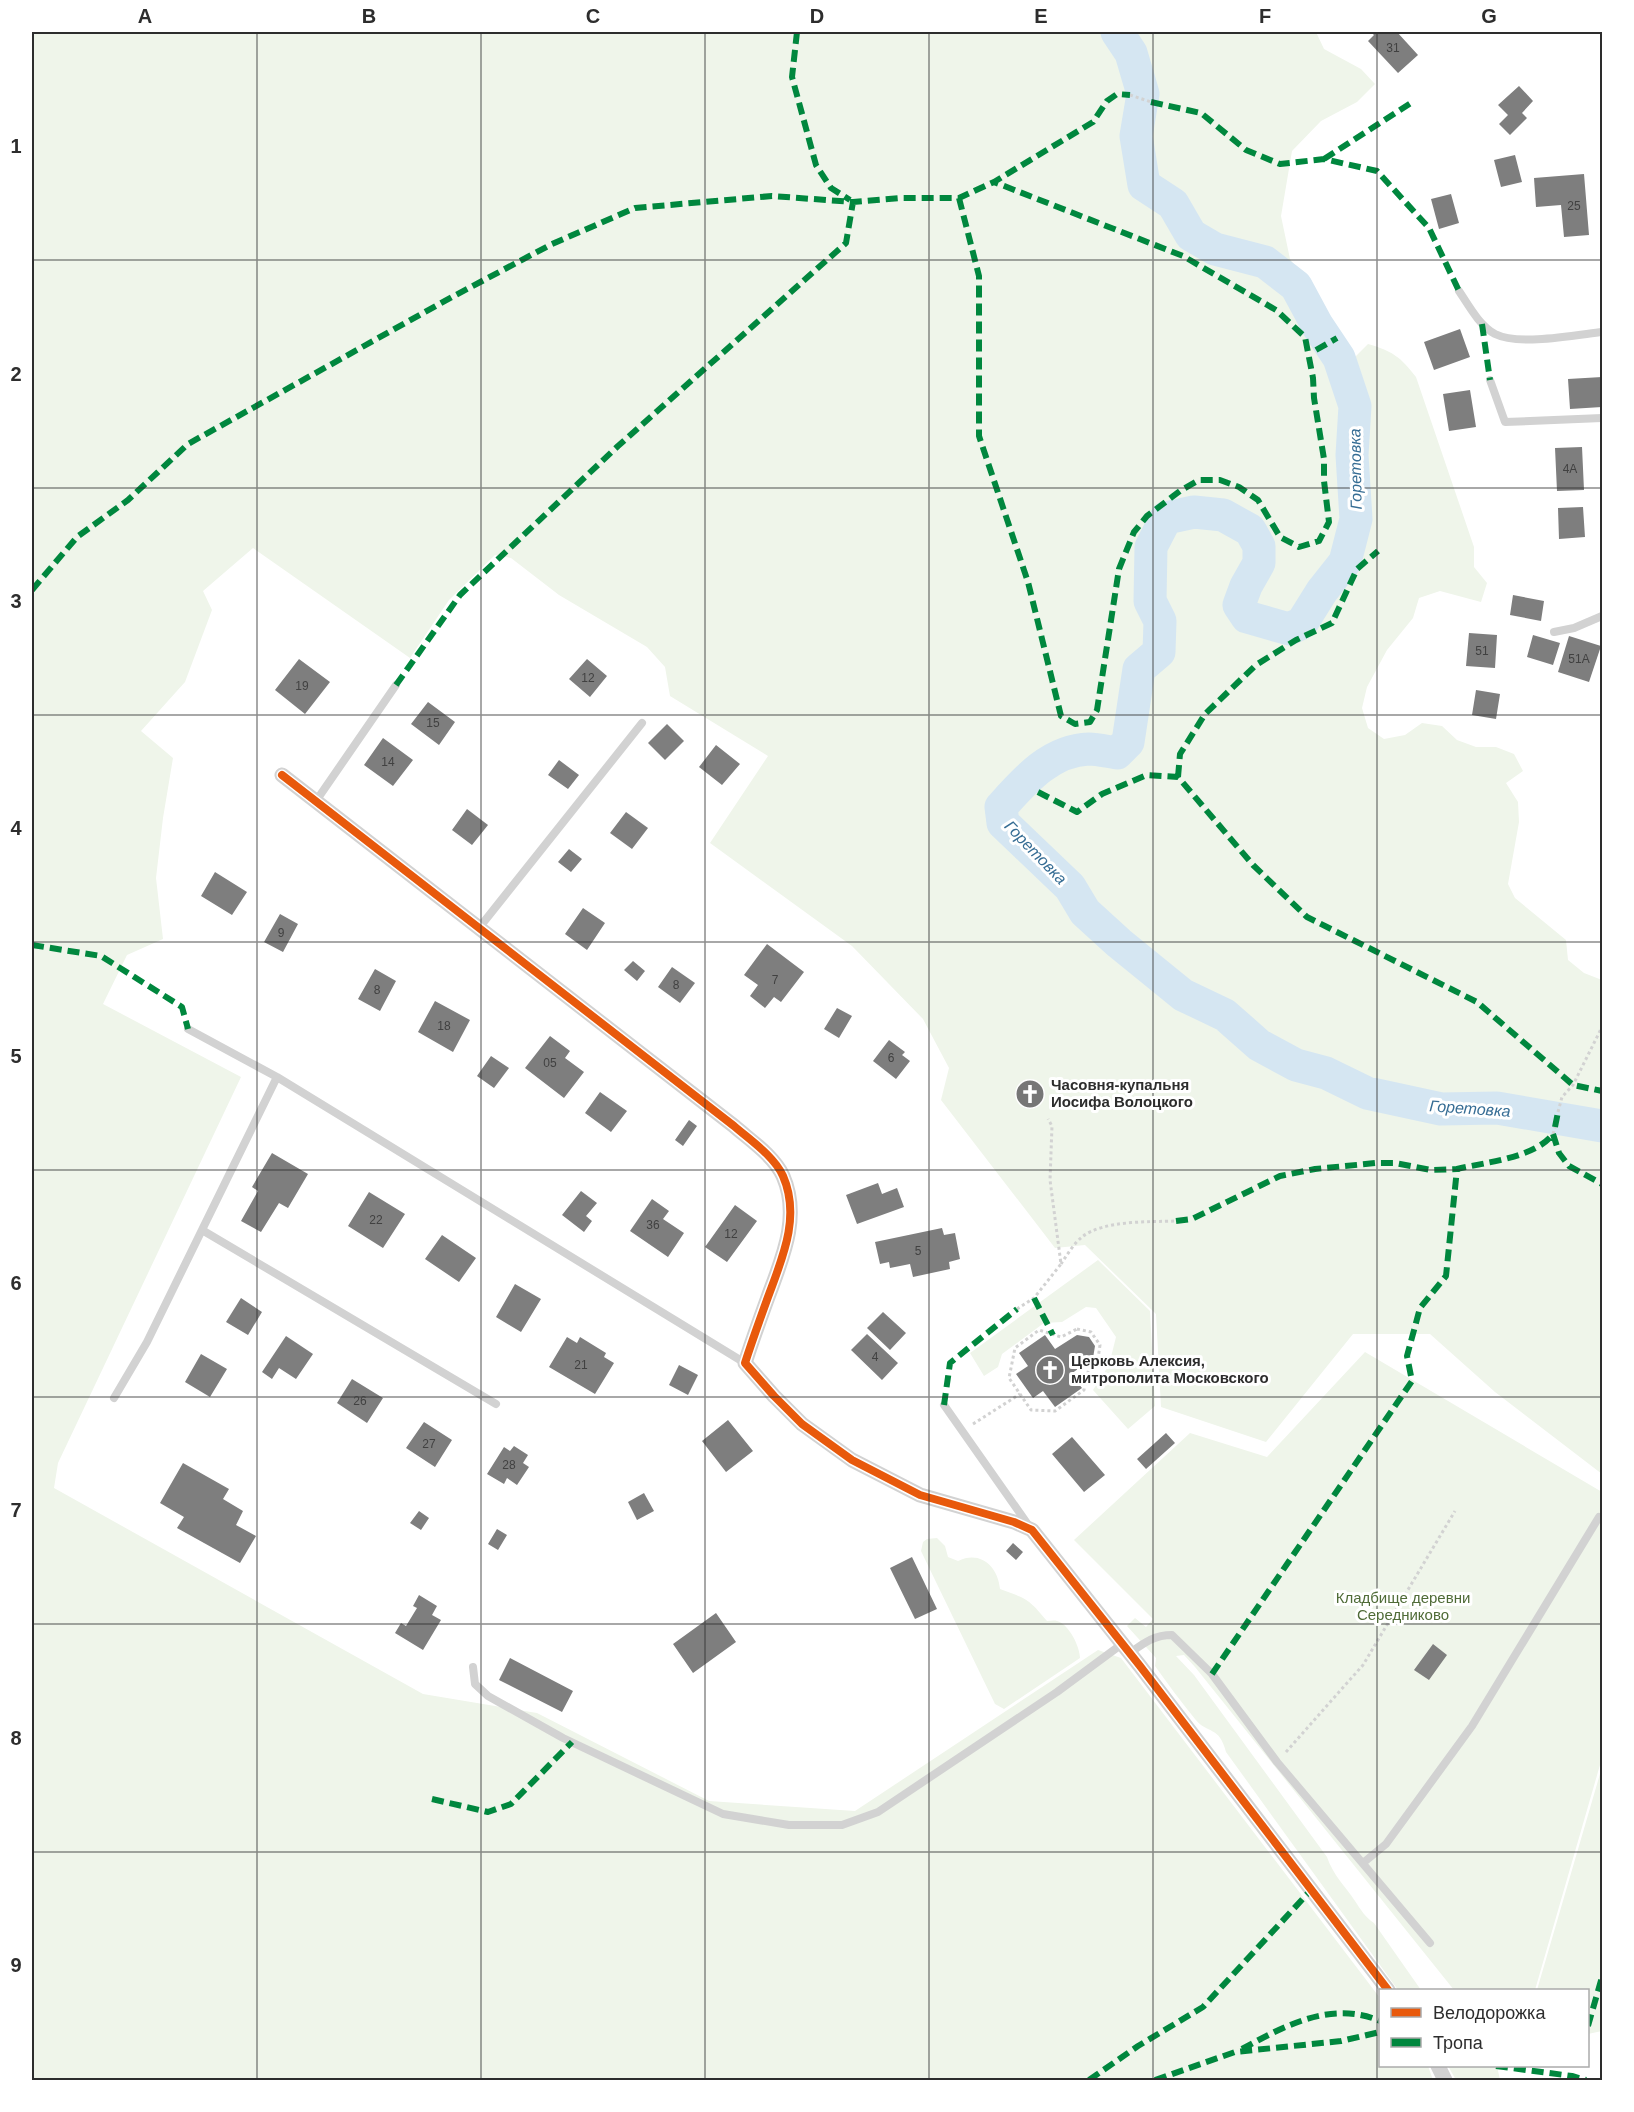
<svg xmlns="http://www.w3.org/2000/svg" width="1634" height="2112" font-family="Helvetica,sans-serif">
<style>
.green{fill:#eff5ea}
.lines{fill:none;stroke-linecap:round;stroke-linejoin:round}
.river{stroke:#d5e6f2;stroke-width:33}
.building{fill:#7e7e7e}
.path{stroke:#d2d2d2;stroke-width:3;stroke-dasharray:3 3;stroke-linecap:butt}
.lane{stroke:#d2d2d2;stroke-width:8}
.street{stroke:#d2d2d2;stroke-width:15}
.quiet{stroke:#00873e;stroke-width:6;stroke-dasharray:12 6;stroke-linecap:butt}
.cycleway-casing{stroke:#fff;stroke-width:11}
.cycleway{stroke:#e8590c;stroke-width:8}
.grid{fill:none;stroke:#2d2d2d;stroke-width:1.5;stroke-opacity:0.55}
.labels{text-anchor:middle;stroke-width:6;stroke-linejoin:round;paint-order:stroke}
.number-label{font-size:12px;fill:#414141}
.poi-label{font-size:15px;font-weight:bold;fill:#2d2d2d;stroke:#fff;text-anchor:start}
.park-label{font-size:15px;fill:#4f6b37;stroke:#fff}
.water-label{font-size:16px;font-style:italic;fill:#366d94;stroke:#fff}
.neatline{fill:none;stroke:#2d2d2d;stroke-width:2}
.grid-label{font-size:20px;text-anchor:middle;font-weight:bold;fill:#2d2d2d}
</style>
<rect width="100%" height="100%" fill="#fff"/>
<path class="green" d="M32,32H1316L1324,49L1361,69L1375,84L1357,102L1321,121L1292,151L1281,216L1290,259L1354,358L1368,344C1392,351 1401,357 1416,377L1474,547V567L1487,583L1481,602L1440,591L1419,598L1413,618L1387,650L1367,687L1362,708L1368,728L1384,739L1405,735L1422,723L1442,726L1457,740L1476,747H1496L1514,754L1523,771L1506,783L1518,802L1519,822L1508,884L1515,898L1566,940L1568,960L1584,973L1602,980V1474L1495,1392L1430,1334H1353L1266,1442L1161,1407L1156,1314L1085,1245L1055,1248L941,1100L949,1068L923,1019L852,946L710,843L768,756L670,696L665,667L647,647L559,595L511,558L495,555L449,600L410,658L253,548L203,591L212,610L185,682L141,731L173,758L163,818L156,878L163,939L127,955L103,1004L241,1077L58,1463L54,1488L423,1694L537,1713L709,1801L855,1811L1098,1650L1121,1658L1380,1998V2066H1428L1433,2080H32Z
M1098,1260L1150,1311L1155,1406L1128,1429L1093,1390L1109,1365L1116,1337L1096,1308L1086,1307L1062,1322L1044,1323L1002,1354L998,1367L984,1376L970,1353Z
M1365,1352L1602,1492V1758L1535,1990H1454L1195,1667L1184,1655L1176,1656L1194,1675L1327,1857C1333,1875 1345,1886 1355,1901C1361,1910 1365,1917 1374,1923L1421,1990H1398L1226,1752C1219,1725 1208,1735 1195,1719C1181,1702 1168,1684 1155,1666L1156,1658L1127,1626L1135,1618L1146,1627L1153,1619L1074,1540L1190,1433L1267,1457Z
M937,1538L945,1546L948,1557L958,1561C980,1550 998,1566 1000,1589C1027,1599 1028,1598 1047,1621C1050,1621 1054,1620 1057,1621C1069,1624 1080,1647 1080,1658L1004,1709L995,1704L921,1551L923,1542L927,1539Z
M1602,1767V2031L1588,2034V1990H1537Z
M1448,2066H1497L1500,2080H1456Z"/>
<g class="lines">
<path class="river" d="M1117,32L1131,53L1143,94L1136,136L1144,185L1173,204L1191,235L1215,249L1265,262L1296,286L1317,325L1339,358L1355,406L1352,455L1356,519L1345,562L1322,591L1302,623L1289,629L1247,617L1239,605L1246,586L1259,563V546L1250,530L1223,515L1194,512L1166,518L1151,547L1150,601L1160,621L1159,652L1139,669L1128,742L1117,753C1109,752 1098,749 1089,749C1051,750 1025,780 1001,807L1003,823L1070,887L1085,912L1119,943L1183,995L1225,1015L1259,1045L1296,1065L1326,1073L1367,1093L1441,1109L1497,1108L1602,1126"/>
</g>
<path class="building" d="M1371,32H1397L1418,55L1398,73L1368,41L1374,35Z
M1519,86L1533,101L1522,113L1527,118L1510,135L1499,124L1508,115L1498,105Z
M1515,155L1522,182L1501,187L1494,160Z
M1584,174L1589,235L1564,237L1561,205L1536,207L1534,178Z
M1451,194L1459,223L1439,229L1431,199Z
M1460,329L1470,357L1434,370L1424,342Z
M1602,377V407L1570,409L1568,379Z
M1470,390L1476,427L1449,431L1443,394Z
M1582,447L1584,490L1557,491L1555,448Z
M1583,507L1585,537L1559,539L1558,508Z
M1513,595L1544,601L1541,621L1510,615Z
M1469,633L1497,635L1495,668L1466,666Z
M1533,635L1560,643L1553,665L1527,657Z
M1569,636L1601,646L1589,682L1558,672Z
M299,659L330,682L305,714L275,690Z
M587,659L607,676L590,697L569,679Z
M1476,690L1500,694L1496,719L1472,715Z
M428,702L455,722L439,745L411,724Z
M667,724L684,741L665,760L648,743Z
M383,738L413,760L393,786L364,765Z
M716,745L740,764L722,785L699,767Z
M559,760L579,775L568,789L548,775Z
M467,809L488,825L472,845L452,830Z
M626,812L648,828L632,849L610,833Z
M569,849L582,859L571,872L558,862Z
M215,872L247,892L232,915L201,896Z
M583,908L605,923L587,950L565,934Z
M280,914L298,924L283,952L264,942Z
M767,944L804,972L781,1002L774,997L765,1008L750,996L758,985L744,975Z
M633,961L645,971L637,981L624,970Z
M672,967L695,983L680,1003L658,987Z
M375,969L396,981L380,1011L358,999Z
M435,1001L470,1020L453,1052L418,1032Z
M837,1008L852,1016L839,1038L824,1029Z
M550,1036L570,1051L565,1058L584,1072L564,1098L525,1068Z
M889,1040L905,1052L902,1055L910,1061L896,1079L873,1061Z
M491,1056L509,1068L494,1088L477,1076Z
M1031,1083L1040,1097L1028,1105L1019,1091Z
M600,1092L627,1111L611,1132L585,1113Z
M689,1120L697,1126L683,1146L675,1140Z
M272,1153L308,1174L288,1208L279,1203L261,1232L241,1221L258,1191L252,1187Z
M878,1183L882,1194L897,1188L904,1207L857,1224L846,1195Z
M581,1191L597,1203L586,1216L592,1221L584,1232L562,1215Z
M369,1192L405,1214L383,1248L348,1226Z
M652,1199L669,1211L663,1219L684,1233L668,1257L630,1231Z
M735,1205L757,1221L727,1262L705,1247Z
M942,1228L944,1235L955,1233L960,1259L949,1262L950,1269L913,1277L910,1264L890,1268L889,1262L880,1264L875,1242Z
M442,1235L476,1258L459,1282L425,1259Z
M515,1284L541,1299L521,1332L496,1317Z
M241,1298L262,1312L248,1335L226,1322Z
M883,1312L906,1333L890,1350L867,1328Z
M867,1334L898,1363L882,1380L851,1350Z
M1045,1335L1055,1349L1077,1335L1089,1337L1095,1346L1093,1358L1071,1374L1082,1388L1055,1407L1043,1391L1033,1398L1016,1374L1028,1366L1019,1353Z
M286,1336L313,1354L296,1379L279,1368L272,1379L262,1372Z
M567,1337L577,1343L580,1337L606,1353L604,1357L614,1363L595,1394L549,1367Z
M201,1354L227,1369L210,1397L185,1382Z
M679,1365L698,1375L688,1395L669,1385Z
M352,1379L383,1398L367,1423L337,1403Z
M728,1420L753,1451L726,1472L702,1441Z
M424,1422L452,1440L435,1467L406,1448Z
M1166,1433L1175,1443L1146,1469L1137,1459Z
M1072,1437L1105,1475L1084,1492L1052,1454Z
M514,1446L528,1455L523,1463L529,1467L517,1485L507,1478L504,1484L487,1474L504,1447L510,1451Z
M183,1463L229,1489L223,1499L243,1511L236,1525L256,1536L240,1563L177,1528L184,1517L160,1503Z
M644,1493L654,1511L637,1520L628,1502Z
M419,1511L429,1518L421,1530L410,1523Z
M497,1529L507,1535L498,1550L488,1544Z
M1013,1543L1023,1552L1016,1560L1006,1551Z
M912,1557L937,1609L915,1619L890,1568Z
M419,1595L437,1606L432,1615L441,1620L423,1650L395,1633L401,1623L406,1626L417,1608L413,1606Z
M716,1613L736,1642L693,1673L673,1644Z
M1433,1644L1447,1655L1429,1680L1414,1670Z
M510,1658L573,1691L562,1712L499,1680Z"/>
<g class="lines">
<path class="path" d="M1130,95L1151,102
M1558,1112L1562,1097L1573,1085L1602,1027
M1553,1134L1555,1127
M1061,1264C1067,1255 1074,1243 1082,1237C1103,1220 1150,1222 1176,1221
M1017,1309L1034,1298L1061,1264L1050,1180L1052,1126L1048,1119
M1077,1329L1091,1332L1100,1345L1098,1359L1089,1368L1084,1390L1055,1411L1031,1410L1009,1378L1015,1348L1039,1330L1061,1337Z
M973,1424L1020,1394
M1286,1752L1363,1665L1455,1511"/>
<path class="lane" d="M1459,291C1469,306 1479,325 1495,334C1519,346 1576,335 1602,332
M1490,380L1505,422L1602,418
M1554,632L1574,628L1602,616
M316,801L396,685
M479,928L642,723
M188,1029L277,1077L745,1363
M202,1230L496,1404
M114,1398L147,1342L277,1077
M944,1405L1029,1526
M1130,1653C1144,1643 1154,1635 1172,1635L1212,1674L1277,1762L1430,1943
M473,1667L475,1684L488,1696L563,1738L723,1814L789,1825H842L878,1812L1057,1692L1122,1644
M1363,1863L1386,1844L1472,1726L1599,1517"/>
<path class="street" d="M282,775L734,1126C750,1140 774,1156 783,1176C801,1217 782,1259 768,1297C760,1319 752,1341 745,1363L774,1396L802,1424L852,1460L920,1495L1014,1522L1032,1530L1140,1666L1388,1990
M1438,2066L1445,2080"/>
<path class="quiet" d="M797,32L792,77L816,165L831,188L850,200
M1151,102L1201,113L1246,150L1280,164L1324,159L1377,171L1429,228L1459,291
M1324,159L1414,101
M959,198L979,276V436L1028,582L1061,716L1075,724L1090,722L1097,710L1119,569L1134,532L1147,516L1180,491L1199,480H1220L1239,487L1258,500L1280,537L1299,547L1319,541L1329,522L1324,481V459L1314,398L1313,378L1305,337L1276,310L1183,256L994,182
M1482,324L1490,380
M1316,350L1337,338
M32,590L77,537L128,500L188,444L452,297L552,244L635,208L772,196L853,202L900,198H959L994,182L1093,122L1107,101L1117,94L1130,95
M396,685L460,595L618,446L846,243L853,202
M1178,777L1180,754L1205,714L1256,665L1296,640L1332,623L1357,569L1378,551
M1038,792L1077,812L1102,794L1147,775L1178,777L1253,865L1307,917L1477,1002L1573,1085L1602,1091
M32,945L101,956L182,1007L188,1029
M1555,1127L1558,1112
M1553,1134L1559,1153L1569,1166L1602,1184
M1176,1221L1192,1219L1280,1176L1315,1169L1376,1163H1395L1431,1170L1457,1169
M1034,1298L1053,1335
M944,1405L950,1363L1017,1309
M1212,1674L1412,1381L1407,1356L1420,1308L1446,1276L1457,1169C1486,1162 1535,1158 1553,1134
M432,1799L488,1812L511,1804L572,1742
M1588,2026L1602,1977
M1242,2049C1284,2026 1332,2000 1380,2021
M1496,2066L1572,2076L1586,2080
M1089,2080L1138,2046L1203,2007L1311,1890
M1155,2080L1235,2052L1341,2041L1380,2032"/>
<g class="cycleway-casing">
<path id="cycleway" d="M282,775L734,1126C750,1140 774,1156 783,1176C801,1217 782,1259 768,1297C760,1319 752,1341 745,1363L774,1396L802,1424L852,1460L920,1495L1014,1522L1032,1530L1140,1666L1388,1990"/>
</g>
<use href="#cycleway" class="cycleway"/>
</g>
<path class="grid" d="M257,32V2080M481,32V2080M705,32V2080M929,32V2080M1153,32V2080M1377,32V2080M32,260H1602M32,488H1602M32,715H1602M32,942H1602M32,1170H1602M32,1397H1602M32,1624H1602M32,1852H1602"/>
<defs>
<g id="church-disc" transform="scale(1.5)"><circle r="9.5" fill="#767676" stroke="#fff"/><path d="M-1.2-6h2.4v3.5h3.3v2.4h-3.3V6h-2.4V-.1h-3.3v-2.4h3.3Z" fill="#fff"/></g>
</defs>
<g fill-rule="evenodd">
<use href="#church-disc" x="1030" y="1094"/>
<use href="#church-disc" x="1050" y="1370"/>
</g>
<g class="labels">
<g class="number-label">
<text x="1393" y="52">31</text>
<text x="1574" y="210">25</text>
<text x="1570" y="473">4А</text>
<text x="1482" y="655">51</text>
<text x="1579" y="663">51А</text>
<text x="588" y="682">12</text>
<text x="302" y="690">19</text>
<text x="433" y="727">15</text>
<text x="388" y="766">14</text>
<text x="281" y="937">9</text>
<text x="775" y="984">7</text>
<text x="676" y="989">8</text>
<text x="377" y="994">8</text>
<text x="444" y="1030">18</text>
<text x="891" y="1062">6</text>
<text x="550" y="1067">05</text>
<text x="376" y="1224">22</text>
<text x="653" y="1229">36</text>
<text x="731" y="1238">12</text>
<text x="918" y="1255">5</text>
<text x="875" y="1361">4</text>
<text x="581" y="1369">21</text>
<text x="360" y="1405">26</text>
<text x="429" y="1448">27</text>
<text x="509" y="1469">28</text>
</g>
<g class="poi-label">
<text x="1051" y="1090">Часовня-купальня<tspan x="1051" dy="17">Иосифа Волоцкого</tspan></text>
<text x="1071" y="1366">Церковь Алексия,<tspan x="1071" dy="17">митрополита Московского</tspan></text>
</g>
<g class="park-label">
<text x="1403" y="1603">Кладбище деревни<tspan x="1403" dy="17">Середниково</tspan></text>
</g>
<g class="water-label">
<text transform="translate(1355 469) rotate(-91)" y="6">Горетовка</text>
<text transform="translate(1036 852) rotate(46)" y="6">Горетовка</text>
<text transform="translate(1470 1108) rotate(4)" y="6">Горетовка</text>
</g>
</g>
<rect width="1634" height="2112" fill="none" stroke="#ffffff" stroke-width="66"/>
<rect x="1379" y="1989" width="210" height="78" fill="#ffffff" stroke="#ababab" stroke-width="1.5"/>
<rect x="1391" y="2008" width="30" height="9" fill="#e8590c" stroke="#ababab" stroke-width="1.5"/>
<text x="1433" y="2019" font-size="18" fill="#2d2d2d">Велодорожка</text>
<rect x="1391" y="2038" width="30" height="9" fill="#00873e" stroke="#ababab" stroke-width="1.5"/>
<text x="1433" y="2049" font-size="18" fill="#2d2d2d">Тропа</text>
<rect x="33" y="33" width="1568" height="2046" class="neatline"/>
<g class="grid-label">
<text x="145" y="23">A</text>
<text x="369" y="23">B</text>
<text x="593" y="23">C</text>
<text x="817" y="23">D</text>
<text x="1041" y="23">E</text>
<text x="1265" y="23">F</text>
<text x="1489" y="23">G</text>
<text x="16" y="153">1</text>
<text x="16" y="381">2</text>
<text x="16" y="608">3</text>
<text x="16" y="835">4</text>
<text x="16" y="1063">5</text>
<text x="16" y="1290">6</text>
<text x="16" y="1517">7</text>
<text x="16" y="1745">8</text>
<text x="16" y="1972">9</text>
</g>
</svg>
